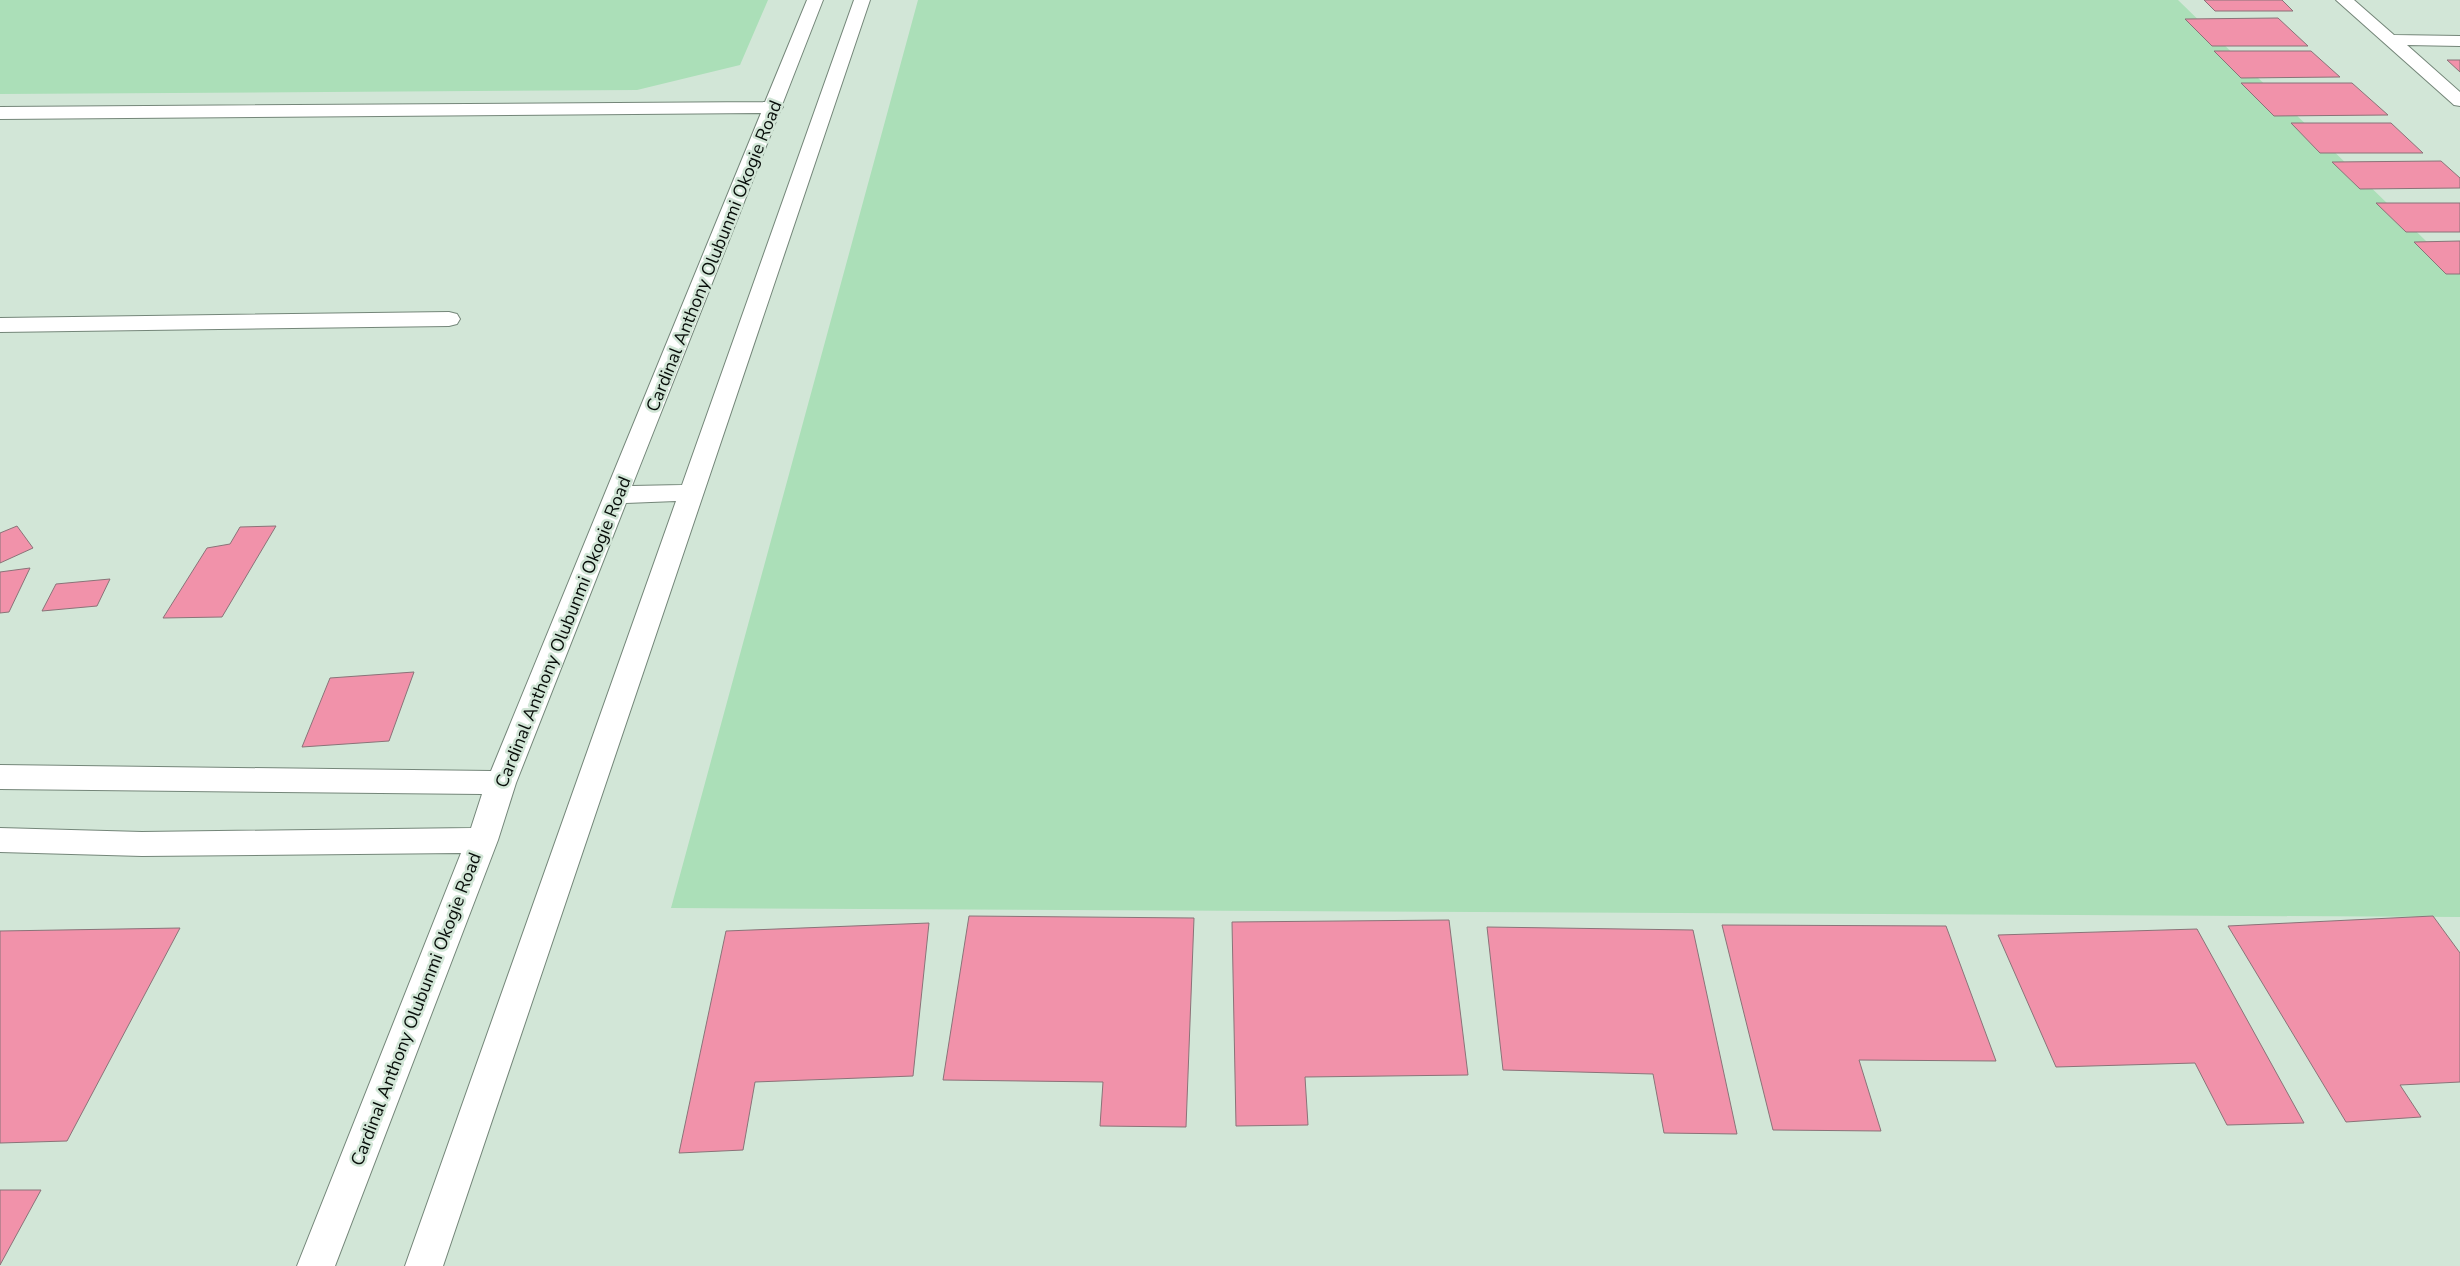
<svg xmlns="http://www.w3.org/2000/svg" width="2460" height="1266" font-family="'Nunito Sans',sans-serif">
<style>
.green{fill:#abdfb8}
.building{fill:#f192aa;stroke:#8a7378}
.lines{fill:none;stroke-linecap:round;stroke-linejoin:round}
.minor-casing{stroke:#748679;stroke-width:2}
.minor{fill:#fff;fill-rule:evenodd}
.labels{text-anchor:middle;stroke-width:5;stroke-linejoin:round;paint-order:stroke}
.street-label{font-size:18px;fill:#080e0a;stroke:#d2e6d7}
</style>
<rect width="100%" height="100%" fill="#d2e6d7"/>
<path class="green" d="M0,0H768L740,65L637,90L0,94Z
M918,0H2178L2460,274V917L671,908Z"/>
<path class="building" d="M2204,0H2282L2293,11H2215Z
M2278,18L2308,46H2212L2185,19Z
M2214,51H2311L2340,77L2241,78Z
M2447,60H2460V72Z
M2241,83H2352L2388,115L2274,116Z
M2291,123H2391L2423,153H2320Z
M2441,161L2460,178V188L2360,189L2332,162Z
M2376,203H2460V232H2406Z
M2460,241V274H2446L2414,242Z
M17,526L33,548L0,563V533Z
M276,526L222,617L163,618L207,548L230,544L240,527Z
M30,568L9,612L0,613V572Z
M110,579L97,606L42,611L56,584Z
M414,672L389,741L302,747L330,678Z
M969,916L1194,918L1186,1127L1100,1126L1103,1082L943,1080Z
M2433,916L2460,953V1082L2400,1085L2421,1117L2346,1122L2228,926Z
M1449,920L1468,1075L1305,1077L1308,1125L1236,1126L1232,922Z
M929,923L913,1076L755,1082L743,1150L679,1153L726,931Z
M1722,925L1946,926L1996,1061L1859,1060L1881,1131L1773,1130Z
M1487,927L1693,930L1737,1134L1664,1133L1653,1074L1503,1070Z
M180,928L67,1141L0,1143V931Z
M2197,929L2304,1123L2227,1125L2195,1063L2056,1067L1998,935Z
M0,1190H41L0,1265Z"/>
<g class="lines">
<g class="minor-casing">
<path id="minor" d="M807,0H823L782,105L783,107L780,111L632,486L682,485L854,0H870L443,1266H405L676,501L626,503L516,783L498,840L335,1266H297L461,853L142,856L0,852V828L142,832L471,828L482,794L0,789V765L491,771L761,113L0,119V107L765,102Z
M2336,0H2354L2394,35L2460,36V46L2407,45L2460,92V106L2454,105Z
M449,312L457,314L460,319L457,324L449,326L0,332V318Z"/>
</g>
<use href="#minor" class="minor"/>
</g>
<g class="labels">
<g class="street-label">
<text transform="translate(714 256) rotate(-68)" y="6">Cardinal Anthony Olubunmi Okogie Road</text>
<text transform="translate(563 632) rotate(-68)" y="6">Cardinal Anthony Olubunmi Okogie Road</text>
<text transform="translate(416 1009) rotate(-69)" y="6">Cardinal Anthony Olubunmi Okogie Road</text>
</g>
</g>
</svg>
